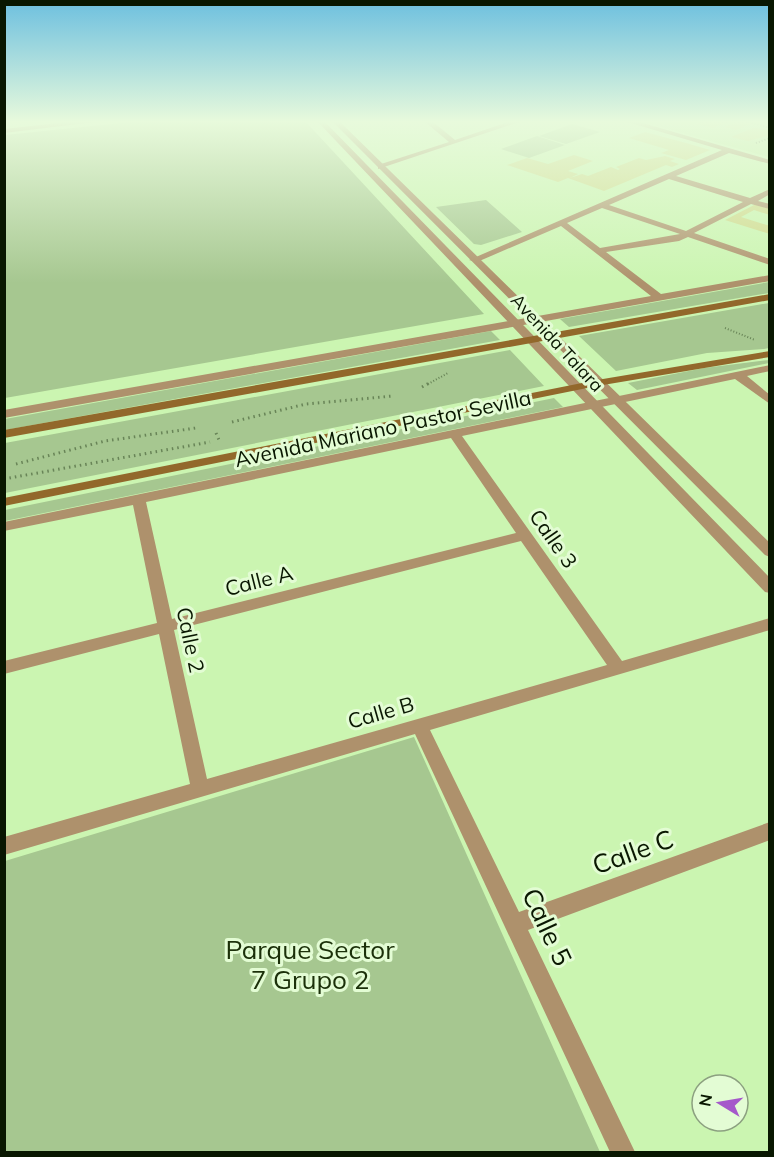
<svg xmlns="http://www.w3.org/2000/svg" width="774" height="1157" font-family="Mulish,sans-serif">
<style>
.built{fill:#c0eda2}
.green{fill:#a6c790}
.building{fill:#d0d98c}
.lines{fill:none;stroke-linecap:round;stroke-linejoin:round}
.path-far1{stroke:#688457;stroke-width:2;stroke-dasharray:1 2;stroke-linecap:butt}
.path{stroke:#688457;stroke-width:3;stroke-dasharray:1.5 4;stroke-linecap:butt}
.minor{fill:#ae916c;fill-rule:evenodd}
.tertiary{fill:#ae916c;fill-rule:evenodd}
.secondary{fill:#92682b;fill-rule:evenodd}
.labels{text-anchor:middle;stroke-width:6;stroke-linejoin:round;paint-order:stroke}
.far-street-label{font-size:18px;fill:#091701;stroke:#e3fcd4}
.street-label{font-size:21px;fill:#091701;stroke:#e3fcd4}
.near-street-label{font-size:26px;fill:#091701;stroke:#e3fcd4}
.near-park-label{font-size:26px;fill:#1b3009;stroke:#e3fcd4}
</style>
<rect width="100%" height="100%" fill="#cbf5b1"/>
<path class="built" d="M640,121H769V157L747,151Z"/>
<path class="green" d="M140,121H305L484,314L5,398V135Z
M572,124L600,132L566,144L539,136Z
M537,136L565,145L529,158L501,149Z
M486,200L522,232L481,245L474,244L436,207Z
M769,282V293L569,327L560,319Z
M769,303V348L764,349L707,353L616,371L579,336Z
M491,331L500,340L5,430V419Z
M510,350L544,386L5,493V443Z
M769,360V363L637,390L628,383L704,368Z
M554,398L563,407L5,521V510Z
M414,737L600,1152H5V861Z"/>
<path class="building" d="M703,121H728V122L713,128L697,124Z
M739,121L751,124L736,130L725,127Z
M753,128L770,129V135L748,141L731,137Z
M645,132L686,143L710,150L686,160L661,153L669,150L629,138Z
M574,155L593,161L568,171L578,174L570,178L582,174L588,176L611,167L618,170L620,169L616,167L639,158L646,160L665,156L675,159L670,161L679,164L672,167L666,165L604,191L568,178L558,182L507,165L527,158L548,164Z
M756,204L770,208V215L754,210L741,217L770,226V234L725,220Z"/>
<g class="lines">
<path class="path-far1" d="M746,121L770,128
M756,143L770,138
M725,328L755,340
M428,384L448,373"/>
<path class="path" d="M422,387L431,382
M232,422L306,404L393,396
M216,433L219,440
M16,464L105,441L196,428
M4,479L210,442"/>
<path class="minor" d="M76,121H103L4,133V129Z
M424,121H432L455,140L511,121H522L378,169V165L449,142Z
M624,121H636L770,160V164L729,153L676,176L750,198L770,189V194L758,201L770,204V209L751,204L694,233L770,259V265L688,237L679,241L606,252L661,294L770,275V281L4,418V410L651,296L561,226L477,262L469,260L722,150ZM669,179L743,202L686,231L609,205ZM602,208L680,234L600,248L567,223Z
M770,365V371L747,376L770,395V404L735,379L462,436L622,661L770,618V630L430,730L519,912L770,822V840L528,930L635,1152H610L415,734L4,855V837L190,784L159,634L4,674V661L157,623L133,505L4,531V522ZM451,438L516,533L172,619L146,502ZM521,541L607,665L207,779L174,630Z"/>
<path class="tertiary" d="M317,121H324L770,578V593L765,592Z
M332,121H339L770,543V557L765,555Z"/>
<path class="secondary" d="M770,294V300L4,438V430Z
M770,351V357L597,386L4,506V498L597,380Z"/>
</g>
<linearGradient id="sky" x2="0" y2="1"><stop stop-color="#6dc0df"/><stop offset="0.43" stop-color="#e8fadc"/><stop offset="1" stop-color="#e8fadc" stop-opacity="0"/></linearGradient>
<rect width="774" height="283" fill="url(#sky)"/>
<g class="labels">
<g class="far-street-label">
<text transform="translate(557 343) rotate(47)" y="6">Avenida Talara</text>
</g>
<g class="street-label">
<text transform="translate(383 429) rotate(-12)" y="7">Avenida Mariano Pastor Sevilla</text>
<text transform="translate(553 539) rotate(55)" y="7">Calle 3</text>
<text transform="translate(259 581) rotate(-14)" y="7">Calle A</text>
<text transform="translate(190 640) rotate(78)" y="7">Calle 2</text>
<text transform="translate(381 713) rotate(-16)" y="7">Calle B</text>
</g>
<g class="near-street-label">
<text transform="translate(633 852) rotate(-20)" y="9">Calle C</text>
<text transform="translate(547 927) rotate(65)" y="9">Calle 5</text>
</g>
<g class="near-park-label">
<text x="310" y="959">Parque Sector<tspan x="310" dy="30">7 Grupo 2</tspan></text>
</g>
</g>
<rect width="774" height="1157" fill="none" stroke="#091701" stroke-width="12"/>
<g transform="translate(720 1103) rotate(281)"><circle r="28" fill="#e3fcd4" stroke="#8ca080" stroke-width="1.5"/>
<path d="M0-4.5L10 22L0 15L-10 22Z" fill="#a558ca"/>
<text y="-9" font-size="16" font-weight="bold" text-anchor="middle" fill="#091701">N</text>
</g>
</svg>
